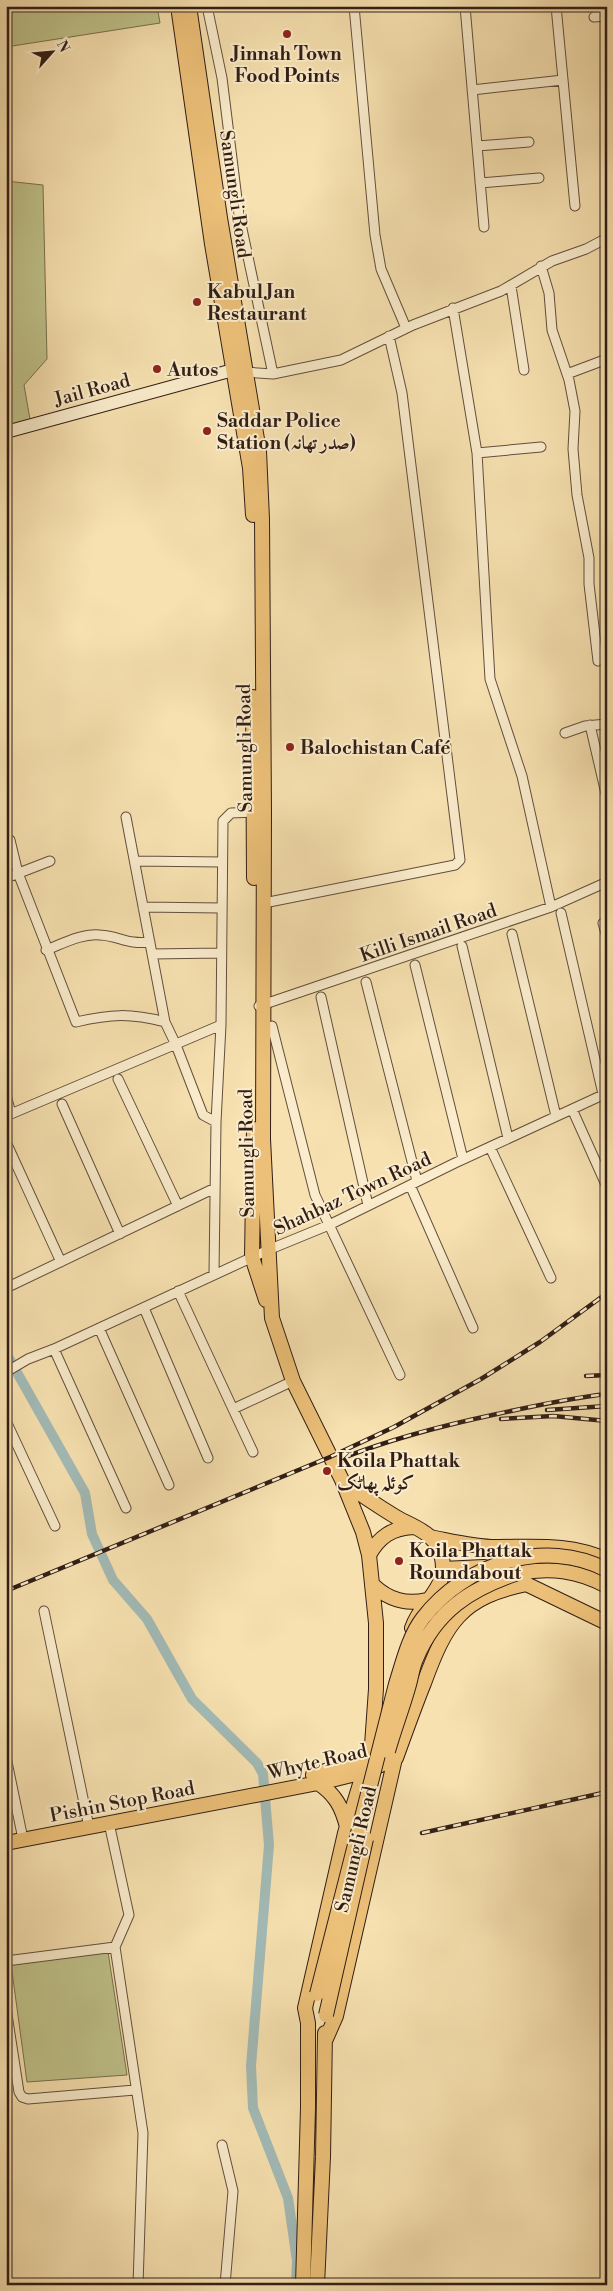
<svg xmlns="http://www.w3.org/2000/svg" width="613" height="2291" font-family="'Libre Bodoni',Amiri,serif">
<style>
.green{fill:#bfc28a;stroke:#787050}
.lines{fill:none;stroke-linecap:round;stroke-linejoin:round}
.canal{stroke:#a2bbb7;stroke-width:10}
.minor-casing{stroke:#624f3c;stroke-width:11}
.secondary-casing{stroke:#311e16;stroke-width:14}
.primary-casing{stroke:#311e16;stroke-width:16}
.minor{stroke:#faeccc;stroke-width:9}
.secondary{stroke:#faeccc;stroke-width:12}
.primary{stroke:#ecc078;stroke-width:14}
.rail-casing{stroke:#311e16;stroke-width:4.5}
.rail{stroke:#faeccc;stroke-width:2.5;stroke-dasharray:8;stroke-linecap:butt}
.primary-bridge-casing{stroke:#311e16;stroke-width:16;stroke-linecap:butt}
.primary-bridge{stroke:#ecc078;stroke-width:14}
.poi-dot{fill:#8f2418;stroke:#faeccc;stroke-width:2}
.labels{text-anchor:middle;stroke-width:4;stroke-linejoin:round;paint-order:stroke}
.poi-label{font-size:19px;font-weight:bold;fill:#311e16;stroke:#faeccc;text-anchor:start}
.street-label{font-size:19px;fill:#311e16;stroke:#faeccc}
</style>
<rect width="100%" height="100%" fill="#f7e1b0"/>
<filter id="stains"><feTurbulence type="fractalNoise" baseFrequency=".004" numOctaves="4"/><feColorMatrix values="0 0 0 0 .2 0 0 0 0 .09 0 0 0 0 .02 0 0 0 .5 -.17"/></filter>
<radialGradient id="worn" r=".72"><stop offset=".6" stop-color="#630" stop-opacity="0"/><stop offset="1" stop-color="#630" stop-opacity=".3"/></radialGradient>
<path class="green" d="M6,6H157L160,23L6,47Z
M6,181L43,185L47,359L24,385L31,425L6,432Z
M108,1952L127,2075L27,2082L11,1964Z"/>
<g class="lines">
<path class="canal" d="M6,1353L85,1493L92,1534L113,1580L147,1619L192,1699L257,1763L263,1774L269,1845L251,2066L253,2108L288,2198L297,2261L296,2285"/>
<g class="minor-casing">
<path id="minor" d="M207,6L222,78L239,215L273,374
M354,6L375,235L381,269L406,328
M465,6L484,227
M556,6L575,206
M594,17L607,16
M472,90L563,80
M477,146L529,142
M480,183L539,178
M541,266L549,293L552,330L569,380L575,411L573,449L577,495L589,558V584L598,661
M511,286L524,370
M453,308L477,453L490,679L522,776L551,907
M245,372L273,374L341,360L413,325L501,291L552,261L586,249L607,238
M567,374L607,359
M477,453L541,447
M590,725L607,798
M565,733L585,726L607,724
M126,817L165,1022L176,1045L203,1115L216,1122
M10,840L18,873L76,1022C111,1014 130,1013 165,1022
M135,861L222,862
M6,878L50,861
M264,903L455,865L460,860L402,393L389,336
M143,907L221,908
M561,913L603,1094
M603,923L607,937
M512,934L556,1116
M462,946L508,1138
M46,950C62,944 82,933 100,935C120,936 127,945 150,942
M152,954L220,953
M415,965L463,1159
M366,982L417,1181
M321,997L368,1205
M259,1006L551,907L607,882
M272,1026L315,1195L400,1375
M118,1079L178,1206
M6,1095L11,1114
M62,1104L120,1234
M572,1109L607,1187
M6,1116L221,1025
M6,1142L61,1262
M490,1147L551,1278
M410,1185L473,1328
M214,1274L216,1122L221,1025L223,821L231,813L258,812
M6,1288L215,1188
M178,1291L253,1452
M144,1308L208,1458
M99,1328L169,1485
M54,1349L126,1508
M6,1372L28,1359L54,1349L268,1250L329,1225L455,1163L607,1093
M233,1409L293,1381
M6,1421L55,1526
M44,1611L89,1827
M6,1757L23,1839
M109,1823L129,1915L115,1947L143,2133L138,2285
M6,1961L115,1947
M6,2008L19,2092L22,2097L28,2099L135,2090
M222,2145L233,2191L225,2285"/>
</g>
<g class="secondary-casing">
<path id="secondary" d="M6,432L233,370L243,372"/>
</g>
<g class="primary-casing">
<path id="primary" d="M178,6L212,244L250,468L253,515
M189,6L220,218L259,451L262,519L264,812L263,1139L272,1318L293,1381L342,1480L363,1532L369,1555L376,1623V1689L372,1745L345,1833L305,2008L308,2023V2108L303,2285
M253,697L254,878
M254,1129L252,1257L266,1300
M344,1482C361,1495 378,1506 396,1517C406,1523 420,1528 429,1536C441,1546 446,1564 441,1579C436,1596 419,1607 412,1628
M430,1537C451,1541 474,1547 496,1547C534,1547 571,1543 607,1560
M369,1555C379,1537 392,1528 413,1527
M443,1569L484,1567L491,1569
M518,1573C550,1567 577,1570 607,1586
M520,1581L607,1623
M373,1585C389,1600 406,1605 427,1600
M313,1775L348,1764L370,1754
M318,1783C335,1794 342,1807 347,1827
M6,1843L318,1783C348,1776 368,1772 396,1758C405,1733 414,1708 424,1683C446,1623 461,1597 527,1584
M325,2041L336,2016L396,1754
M317,2285L323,2157L325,2033"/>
</g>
<use href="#minor" class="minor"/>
<use href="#secondary" class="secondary"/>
<use href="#primary" class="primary"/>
<g class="rail-casing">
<path id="rail" d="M586,1376L607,1375
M547,1410L607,1406
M501,1419L553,1416L607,1421
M343,1458C393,1438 445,1425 497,1414C534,1406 570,1398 607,1394
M6,1591L330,1457L394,1427L481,1379L540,1342L607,1293
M422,1833L607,1792"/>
</g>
<use href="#rail" class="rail"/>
<g class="primary-bridge-casing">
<path id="primary-bridge" d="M388,1751C394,1730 402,1709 408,1688C411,1679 412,1668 416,1659C436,1611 470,1589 518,1573
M317,1994L396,1684C403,1662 409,1636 423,1618C464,1564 545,1537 607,1570
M326,2015L366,1839"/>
</g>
<use href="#primary-bridge" class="primary-bridge"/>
</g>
<g class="poi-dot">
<circle cx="287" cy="34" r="5"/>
<circle cx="197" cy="302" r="5"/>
<circle cx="157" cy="369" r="5"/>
<circle cx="207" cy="431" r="5"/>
<circle cx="290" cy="747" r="5"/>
<circle cx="327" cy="1471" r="5"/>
<circle cx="399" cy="1561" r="5"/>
</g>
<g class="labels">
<g class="poi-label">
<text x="287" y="60" text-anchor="middle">Jinnah Town<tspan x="287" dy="22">Food Points</tspan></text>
<text x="207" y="298">Kabul Jan<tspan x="207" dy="22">Restaurant</tspan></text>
<text x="167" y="376">Autos</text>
<text x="217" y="427">Saddar Police<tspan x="217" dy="22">Station (صدر تھانہ)</tspan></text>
<text x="300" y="754">Balochistan Café</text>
<text x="337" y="1467">Koila Phattak<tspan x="337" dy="22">کوئلہ پھاٹک</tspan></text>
<text x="409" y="1557">Koila Phattak<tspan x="409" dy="22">Roundabout</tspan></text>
</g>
<g class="street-label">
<text transform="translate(236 194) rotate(82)" y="7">Samungli Road</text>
<text transform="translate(92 389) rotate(-15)" y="7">Jail Road</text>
<text transform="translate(244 748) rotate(-91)" y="7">Samungli Road</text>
<text transform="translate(428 932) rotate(-19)" y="7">Killi Ismail Road</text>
<text transform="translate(246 1153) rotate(-91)" y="7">Samungli Road</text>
<text transform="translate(352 1193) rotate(-25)" y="7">Shahbaz Town Road</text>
<text transform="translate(317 1761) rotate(-13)" y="7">Whyte Road</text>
<text transform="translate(122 1801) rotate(-11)" y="7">Pishin Stop Road</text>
<text transform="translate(355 1849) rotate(-77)" y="7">Samungli Road</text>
</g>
</g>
<rect width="613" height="2291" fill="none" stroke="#f7e1b0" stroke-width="25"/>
<rect x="8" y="8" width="598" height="2276" fill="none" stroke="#311e16" stroke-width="2.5"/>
<rect x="12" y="12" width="588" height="2266" fill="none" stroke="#311e16"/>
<g transform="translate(52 52) rotate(63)" stroke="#faeccc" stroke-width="4" paint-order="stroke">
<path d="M0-4L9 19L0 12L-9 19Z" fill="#311e16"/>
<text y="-8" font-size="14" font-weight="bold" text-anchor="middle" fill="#311e16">N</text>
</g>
<rect width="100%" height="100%" filter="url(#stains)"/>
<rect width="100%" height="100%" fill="url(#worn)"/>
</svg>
